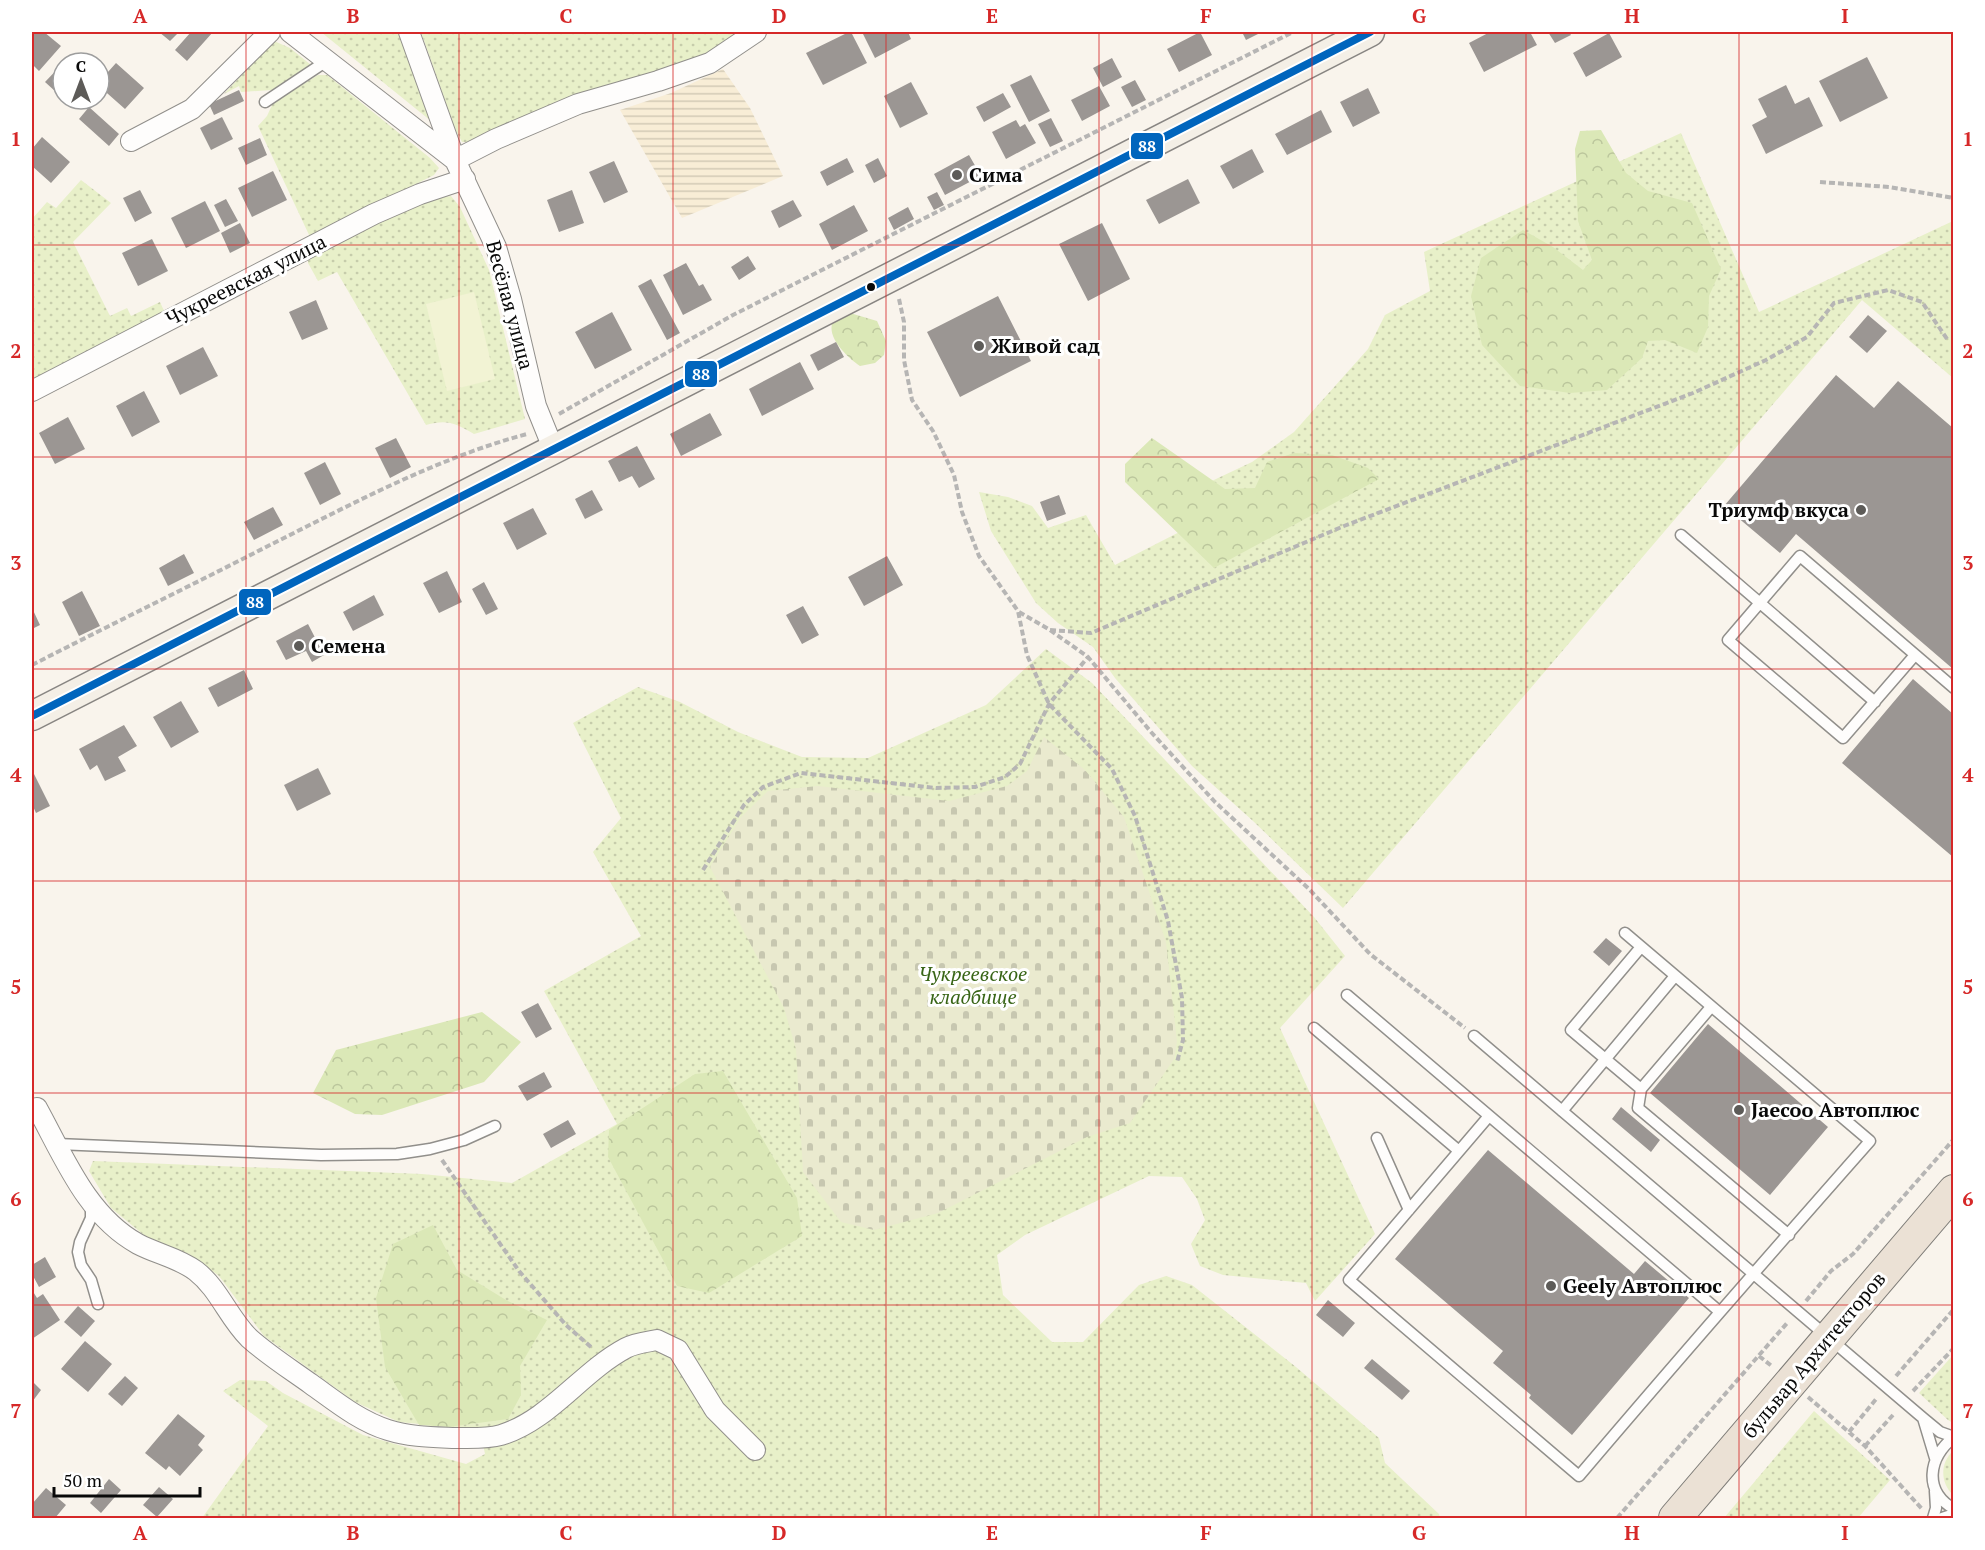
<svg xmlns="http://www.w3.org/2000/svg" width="1985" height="1550" font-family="'PT Serif',serif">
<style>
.farmland{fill:url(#farmland-rules)}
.grass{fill:url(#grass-dots)}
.forest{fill:url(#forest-crowns)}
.cemetery{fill:url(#cemetery-stones)}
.pitch{fill:#f2f3d4}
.building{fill:#9b9693}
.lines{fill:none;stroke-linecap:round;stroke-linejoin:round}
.service-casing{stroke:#918f8b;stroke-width:13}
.minor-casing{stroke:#918f8b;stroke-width:22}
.secondary-casing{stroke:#888582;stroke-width:31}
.primary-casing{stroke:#7e7c78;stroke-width:34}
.path{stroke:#b6b5b4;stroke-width:4;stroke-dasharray:6 3;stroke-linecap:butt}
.service{stroke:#fefdfc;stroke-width:10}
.minor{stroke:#fefdfc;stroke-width:20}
.secondary{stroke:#f4efe6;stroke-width:28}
.primary{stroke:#ebe1d5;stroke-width:32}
.bus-1-casing{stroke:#fff;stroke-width:12}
.bus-1{stroke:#0065bd;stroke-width:8}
.grid{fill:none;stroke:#d62828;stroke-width:1.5;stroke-opacity:0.55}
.poi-dot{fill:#5d5b58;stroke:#fff;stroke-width:2}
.bus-dot{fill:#090909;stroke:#fff;stroke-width:2}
.labels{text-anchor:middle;stroke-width:6;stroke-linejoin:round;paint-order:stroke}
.poi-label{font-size:20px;font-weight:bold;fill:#090909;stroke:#fff;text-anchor:start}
.street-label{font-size:20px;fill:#090909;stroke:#fff}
.park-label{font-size:20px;font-style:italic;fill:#386516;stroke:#fff}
.line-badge{stroke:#fff;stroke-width:2}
.badge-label{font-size:16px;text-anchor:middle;font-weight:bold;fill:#fff}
.neatline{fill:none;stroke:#d62828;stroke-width:2}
.grid-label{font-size:20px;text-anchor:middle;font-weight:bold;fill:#d62828}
</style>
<defs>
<pattern id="farmland-rules" width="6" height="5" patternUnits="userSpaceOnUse" patternTransform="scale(1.5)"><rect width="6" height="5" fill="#f8edd6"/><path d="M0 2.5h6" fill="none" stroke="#d3cab6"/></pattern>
<pattern id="grass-dots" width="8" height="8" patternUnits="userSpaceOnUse" patternTransform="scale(1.5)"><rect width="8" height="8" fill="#e8f0c9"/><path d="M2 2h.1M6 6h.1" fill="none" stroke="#c6ccab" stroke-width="1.8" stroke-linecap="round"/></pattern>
<pattern id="forest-crowns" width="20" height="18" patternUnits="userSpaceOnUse" patternTransform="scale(1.5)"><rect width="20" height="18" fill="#dbe8b7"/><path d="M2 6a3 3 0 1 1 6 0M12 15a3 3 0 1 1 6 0" fill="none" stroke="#bbc69c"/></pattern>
<pattern id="cemetery-stones" width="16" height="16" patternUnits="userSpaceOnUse" patternTransform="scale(1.5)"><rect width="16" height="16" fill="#eaeacf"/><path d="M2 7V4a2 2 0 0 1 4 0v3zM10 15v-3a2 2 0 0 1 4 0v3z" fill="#c7c7b0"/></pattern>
</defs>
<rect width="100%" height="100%" fill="#f9f4ec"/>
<path class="farmland" d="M723,69L750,108L783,176L682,218L620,110L671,93Z"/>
<path class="grass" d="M321,32H398L431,121Z
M421,32H745L688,63L614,83L561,102L477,142H462L455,129Z
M274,41L290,48L311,65L272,90L241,92L239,86L224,94Z
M318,75H327L430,158L439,168L434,175L310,237L258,126L267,116L273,103Z
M1681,133L1759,312L1953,221V378L1862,300L1343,908L1253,821L1192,766L1115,678L1093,647L1058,623L1036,603L991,531L979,492L1008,497L1032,506L1048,528L1086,515L1115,565L1197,523L1180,496L1252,462L1294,432L1368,349L1385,315L1430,291L1424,252Z
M81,180L111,203L73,242L110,316L127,308L131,316L160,302L165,313L32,382V219L47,202L56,208Z
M451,196L460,207L489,270L525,419L474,434C455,423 447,419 426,425L337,272L318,281L308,263V255C353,232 400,202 451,196Z
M1046,649L1092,683L1314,917L1345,956L1280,1028L1375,1234L1315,1301L1306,1283L1223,1275L1200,1266L1191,1244L1205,1220L1197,1199L1182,1177L1149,1176L1025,1235L997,1255L1003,1295L1052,1342H1083L1139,1285L1166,1276L1192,1285L1296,1367L1379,1438L1385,1463L1439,1514L1440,1518H202L268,1426L223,1391L240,1380L266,1381L283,1393L363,1435L466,1464L485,1454L480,1430L399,1422L355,1402L264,1336L219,1276L189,1254L156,1245L111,1208L89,1171L93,1161L422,1174L512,1183L617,1124L544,991L641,936L593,852L621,818L573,723L638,687L680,702L738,732L802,757L868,758L986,705Z
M1953,1355V1423L1948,1420L1919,1393Z
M1814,1411L1890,1480L1858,1518H1724Z
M1953,1451V1495C1940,1482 1940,1463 1953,1451Z"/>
<path class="forest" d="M1601,130L1626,173L1648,191L1692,203L1721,269L1709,296L1708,327L1697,353L1665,340L1648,341L1642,358L1607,390L1570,393L1520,386L1482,345L1471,296L1481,258L1523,230L1553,247L1583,270L1592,260L1578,221L1575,149L1580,131Z
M850,313L877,321L886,341L884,355L875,363L860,366C848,358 828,339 832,324Z
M1152,438L1225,489L1255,488L1267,462L1294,453L1332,455L1368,468L1379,479L1214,568L1125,482V464Z
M482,1012L521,1042L484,1082L382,1115L355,1114L313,1093L336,1050Z
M723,1071L797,1198L802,1236L709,1293L677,1286L608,1157L609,1130L695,1074Z
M433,1225L457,1270L506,1300L547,1320L520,1366L521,1395L508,1419L448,1427L419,1425L385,1367L376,1298L393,1244Z"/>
<path class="cemetery" d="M1044,737L1085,770L1124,817L1166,942L1177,1042L1174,1059L1130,1123L1087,1137L938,1213L874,1230L841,1222L803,1172L796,1049L784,1008L710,867L741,817L768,791L818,786L949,801L1007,786L1027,771Z"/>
<path class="pitch" d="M474,292L495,379L447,391L426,304Z"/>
<path class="building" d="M32,32H44L61,46L39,71L32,64Z
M159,32H179L170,41Z
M191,32H213L187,61L175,50Z
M849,32H851L867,63L823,85L806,53Z
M862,32H908L911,39L875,58Z
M1200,32L1212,55L1179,72L1167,49Z
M1242,32H1262L1246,40Z
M1490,32H1530L1537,45L1484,72L1469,43Z
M1548,32H1569L1571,35L1555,43Z
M1609,33L1622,57L1586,77L1573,53Z
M1867,57L1888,98L1840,122L1819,81Z
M1112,58L1122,77L1103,87L1093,68Z
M66,60L69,63H63V84L56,92L45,82Z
M116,63L144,88L125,109L99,86V82Z
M1031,75L1050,111L1029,122L1010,85Z
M1135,80L1146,100L1132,107L1121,87Z
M911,82L928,114L900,128L884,96Z
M1786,85L1795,104L1809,97L1823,126L1766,154L1752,125L1767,117L1758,99Z
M1099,86L1110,106L1082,121L1071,100Z
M1368,88L1380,113L1353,127L1340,102Z
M239,90L244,101L214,115L209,104Z
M1003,93L1011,107L984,122L976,107Z
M89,107L119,134L109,146L79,119Z
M1321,110L1332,132L1287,155L1275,134Z
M222,117L233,139L211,150L200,128Z
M1051,118L1063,141L1050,147L1038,124Z
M1016,120L1020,127L1025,124L1036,143L1006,159L992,132Z
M42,137L70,162L51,183L32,166V149Z
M260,138L267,155L246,165L238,148Z
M1252,149L1264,172L1233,189L1220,166Z
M969,155L981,176L945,195L934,174Z
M847,158L854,172L827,186L820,172Z
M878,158L887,176L874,183L865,165Z
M614,161L628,192L604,203L589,172Z
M273,171L287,200L252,217L238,188Z
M1188,179L1200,203L1159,224L1146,200Z
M140,190L152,213L135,222L123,198Z
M572,190L584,223L559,232L547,200Z
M937,192L944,205L934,210L927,197Z
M226,199L238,221L225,227L214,205Z
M793,200L802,216L779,228L771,211Z
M205,201L220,231L186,248L171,218Z
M854,205L868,231L832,250L819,224Z
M908,207L914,219L894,230L888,218Z
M240,223L250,243L230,253L221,233Z
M1102,223L1130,279L1088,301L1059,244Z
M152,239L168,271L138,286L122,253Z
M748,256L756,269L739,280L731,267Z
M686,263L699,286L703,284L712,300L683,315L663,275Z
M651,279L680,333L667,340L638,286Z
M998,296L1031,361L960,397L927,332Z
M316,300L328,329L302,340L289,312Z
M612,312L632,350L595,369L575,332Z
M1868,315L1887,331L1867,353L1849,337Z
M836,342L844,357L818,371L810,355Z
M203,347L218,376L180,395L166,366Z
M800,362L814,389L762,416L749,389Z
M1836,375L1874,408L1898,381L1953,428V669L1796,534L1780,553L1724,506Z
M144,391L160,422L132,437L116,406Z
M710,413L722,435L681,456L670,434Z
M68,417L85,449L55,464L39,433Z
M396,438L411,467L390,478L375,448Z
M637,446L655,479L639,488L632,476L619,482L608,461Z
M325,462L341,494L320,505L304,473Z
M592,490L603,510L585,519L575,499Z
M1059,495L1066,514L1047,521L1040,502Z
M273,507L283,525L254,540L244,522Z
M533,508L547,534L517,550L503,523Z
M184,554L194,573L168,586L159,568Z
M887,556L903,585L864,606L848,577Z
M447,571L462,602L439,613L423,583Z
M484,582L498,609L486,615L472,589Z
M82,591L100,626L79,636L62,602Z
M374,595L384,615L353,631L343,612Z
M803,606L819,635L802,644L786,615Z
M32,608L40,625L32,629Z
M308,624L324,655L312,662L306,651L286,660L276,641Z
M244,670L253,689L218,707L208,688Z
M1913,679L1953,714V857L1842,763Z
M181,701L199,732L171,748L153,717Z
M124,725L137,746L118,757L126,771L105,781L97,765L90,770L79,749Z
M318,768L331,794L297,811L284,785Z
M34,774L50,806L36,813L32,804V775Z
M1606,938L1622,951L1609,966L1593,952Z
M538,1003L552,1029L536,1038L521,1012Z
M1708,1024L1828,1127L1770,1195L1650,1093Z
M544,1072L552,1087L527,1101L518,1086Z
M1621,1107L1660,1140L1651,1152L1612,1119Z
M568,1120L576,1134L551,1148L543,1134Z
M1488,1150L1634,1274L1645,1261L1689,1298L1572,1435L1529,1398L1531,1395L1493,1363L1503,1351L1395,1259Z
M45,1257L56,1277L39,1287L32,1274V1265Z
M32,1290L37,1298L43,1294L60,1320L32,1339Z
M1328,1300L1355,1323L1343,1337L1316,1315Z
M78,1306L95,1321L81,1337L64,1322Z
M85,1341L112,1364L88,1392L61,1369Z
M1372,1359L1410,1391L1402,1400L1364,1368Z
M125,1376L138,1388L122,1406L108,1394Z
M32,1381L41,1390L32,1402Z
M178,1414L205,1436L198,1445L203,1450L180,1476L169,1466L166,1470L145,1453Z
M109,1479L121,1490L101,1513L90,1503Z
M159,1487L173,1499L157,1517L143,1505Z
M46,1488L66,1505L55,1518H32V1504Z"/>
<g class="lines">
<g class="service-casing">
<path id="service" d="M265,102L328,60
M1681,535L1875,702
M1915,655L1843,738L1728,640L1800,556L1954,688
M1641,947L1571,1030L1641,1089L1711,1007
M1347,995L1720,1312
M1314,1028L1459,1151
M1474,1036L1923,1418L1940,1432L1954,1437
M1641,1089L1638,1108L1789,1235
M1562,1111L1675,976
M1489,1116L1349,1280L1579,1476C1675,1363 1772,1252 1870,1141L1625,933
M1377,1138L1409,1210
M57,1144L321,1155L397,1154L430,1149L464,1140L495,1126
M91,1204V1218L80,1242L78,1252L81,1265L91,1280L98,1304
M1923,1418L1935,1458
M1954,1437C1928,1458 1923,1491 1954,1509
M1933,1518L1936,1508L1935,1491
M1942,1518L1954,1514"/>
</g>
<g class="minor-casing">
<path id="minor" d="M290,32L455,160L496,247L511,299L536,406L553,448
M409,32L455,160L496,139L578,104L658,81L710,63L756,32
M131,141L192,109L270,32
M32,391L374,214L420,194L465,179
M32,1111L37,1108C64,1157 87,1216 138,1244C157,1254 179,1258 196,1271C219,1289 228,1317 249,1338C268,1355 290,1369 311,1384C335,1401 359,1421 388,1430C410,1437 433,1437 456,1438C469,1438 487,1439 501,1435C550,1420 581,1372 626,1348C635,1343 647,1342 657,1340L678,1350L715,1410L755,1450"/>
</g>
<g class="secondary-casing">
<path id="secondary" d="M32,716L1370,32"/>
</g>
<g class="primary-casing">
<path id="primary" d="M1675,1518L1954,1191"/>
</g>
<path class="path" d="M1820,182L1889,187L1954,198
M899,299L904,322V360L912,400L933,431L954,475L962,512L979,556L1018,611L1027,655L1049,704L1112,769L1135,816L1168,921L1182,998L1183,1040L1177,1062
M559,414L733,315L1293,32
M1019,612L1050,630L1088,657L1151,732L1215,802L1309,889L1370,954L1465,1028
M1050,630L1091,633L1344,526L1693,393L1766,360L1807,337L1834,303L1888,290L1922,302L1947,339
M32,665C110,625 190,586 268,546C352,504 437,458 527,434
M703,870L744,805L763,787L801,773L936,788L975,787L1005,777L1020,764L1049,704L1088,657
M442,1160L519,1271L566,1325L592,1348
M1806,1301L1831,1271L1853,1254L1954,1139
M1759,1356L1773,1367
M1896,1376L1954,1309
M1913,1391L1954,1348
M1808,1397L1865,1446L1922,1509
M1849,1432L1877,1398
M1865,1446L1893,1415
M1617,1518L1788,1322"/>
<use href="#service" class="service"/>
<use href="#minor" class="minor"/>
<use href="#secondary" class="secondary"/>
<use href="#primary" class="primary"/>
<g class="bus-1-casing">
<path id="bus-1" d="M32,716L1370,32"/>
</g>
<use href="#bus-1" class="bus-1"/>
</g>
<path class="grid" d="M246,32V1518M459,32V1518M673,32V1518M886,32V1518M1099,32V1518M1312,32V1518M1526,32V1518M1739,32V1518M32,245H1954M32,457H1954M32,669H1954M32,881H1954M32,1093H1954M32,1305H1954"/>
<g class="poi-dot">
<circle cx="957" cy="175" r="6"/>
<circle cx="979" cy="346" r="6"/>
<circle cx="1861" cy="510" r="6"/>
<circle cx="299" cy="646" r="6"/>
<circle cx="1739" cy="1110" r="6"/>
<circle cx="1551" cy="1286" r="6"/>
</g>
<circle class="bus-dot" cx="871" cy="287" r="5"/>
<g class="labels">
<g class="poi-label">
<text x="969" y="182">Сима</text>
<text x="991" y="353">Живой сад</text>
<text x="1849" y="517" text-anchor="end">Триумф вкуса</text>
<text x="311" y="653">Семена</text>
<text x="1751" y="1117">Jaecoo Автоплюс</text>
<text x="1563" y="1293">Geely Автоплюс</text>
</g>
<g class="street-label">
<text transform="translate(246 280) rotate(-27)" y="7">Чукреевская улица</text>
<text transform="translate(510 305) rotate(75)" y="7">Весёлая улица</text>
<text transform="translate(1814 1355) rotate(-50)" y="7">бульвар Архитекторов</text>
</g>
<g class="park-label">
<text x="973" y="981">Чукреевское<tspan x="973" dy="23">кладбище</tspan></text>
</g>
</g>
<g class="line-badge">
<rect x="1130" y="132" width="34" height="28" rx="6" fill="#0065bd"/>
<rect x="684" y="360" width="34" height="28" rx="6" fill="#0065bd"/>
<rect x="238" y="588" width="34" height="28" rx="6" fill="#0065bd"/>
</g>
<g class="badge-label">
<text x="1147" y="152">88</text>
<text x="701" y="380">88</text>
<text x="255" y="608">88</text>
</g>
<rect width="1985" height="1550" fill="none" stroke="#ffffff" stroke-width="66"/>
<g transform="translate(81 81)"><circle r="28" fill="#ffffff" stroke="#9d9d9d" stroke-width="1.5"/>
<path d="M0-4.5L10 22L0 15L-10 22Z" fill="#5d5b58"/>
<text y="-9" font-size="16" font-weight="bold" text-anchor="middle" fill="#090909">С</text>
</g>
<path d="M54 1487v9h146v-9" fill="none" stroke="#090909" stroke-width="3"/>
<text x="63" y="1487" font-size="18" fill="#090909" stroke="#ffffff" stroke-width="4.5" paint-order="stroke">50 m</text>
<rect x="33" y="33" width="1919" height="1484" class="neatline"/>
<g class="grid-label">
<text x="140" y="23">A</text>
<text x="353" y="23">B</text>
<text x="566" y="23">C</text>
<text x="779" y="23">D</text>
<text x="992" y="23">E</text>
<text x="1206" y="23">F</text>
<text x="1419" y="23">G</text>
<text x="1632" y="23">H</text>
<text x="1845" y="23">I</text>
<text x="16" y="146">1</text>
<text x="1968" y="146">1</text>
<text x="16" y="358">2</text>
<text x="1968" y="358">2</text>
<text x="16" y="570">3</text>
<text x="1968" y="570">3</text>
<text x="16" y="782">4</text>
<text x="1968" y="782">4</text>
<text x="16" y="994">5</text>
<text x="1968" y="994">5</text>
<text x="16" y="1206">6</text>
<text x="1968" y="1206">6</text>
<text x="16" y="1418">7</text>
<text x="1968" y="1418">7</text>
<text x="140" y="1540">A</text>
<text x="353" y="1540">B</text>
<text x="566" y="1540">C</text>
<text x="779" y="1540">D</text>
<text x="992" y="1540">E</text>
<text x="1206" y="1540">F</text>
<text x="1419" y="1540">G</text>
<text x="1632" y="1540">H</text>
<text x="1845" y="1540">I</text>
</g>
</svg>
